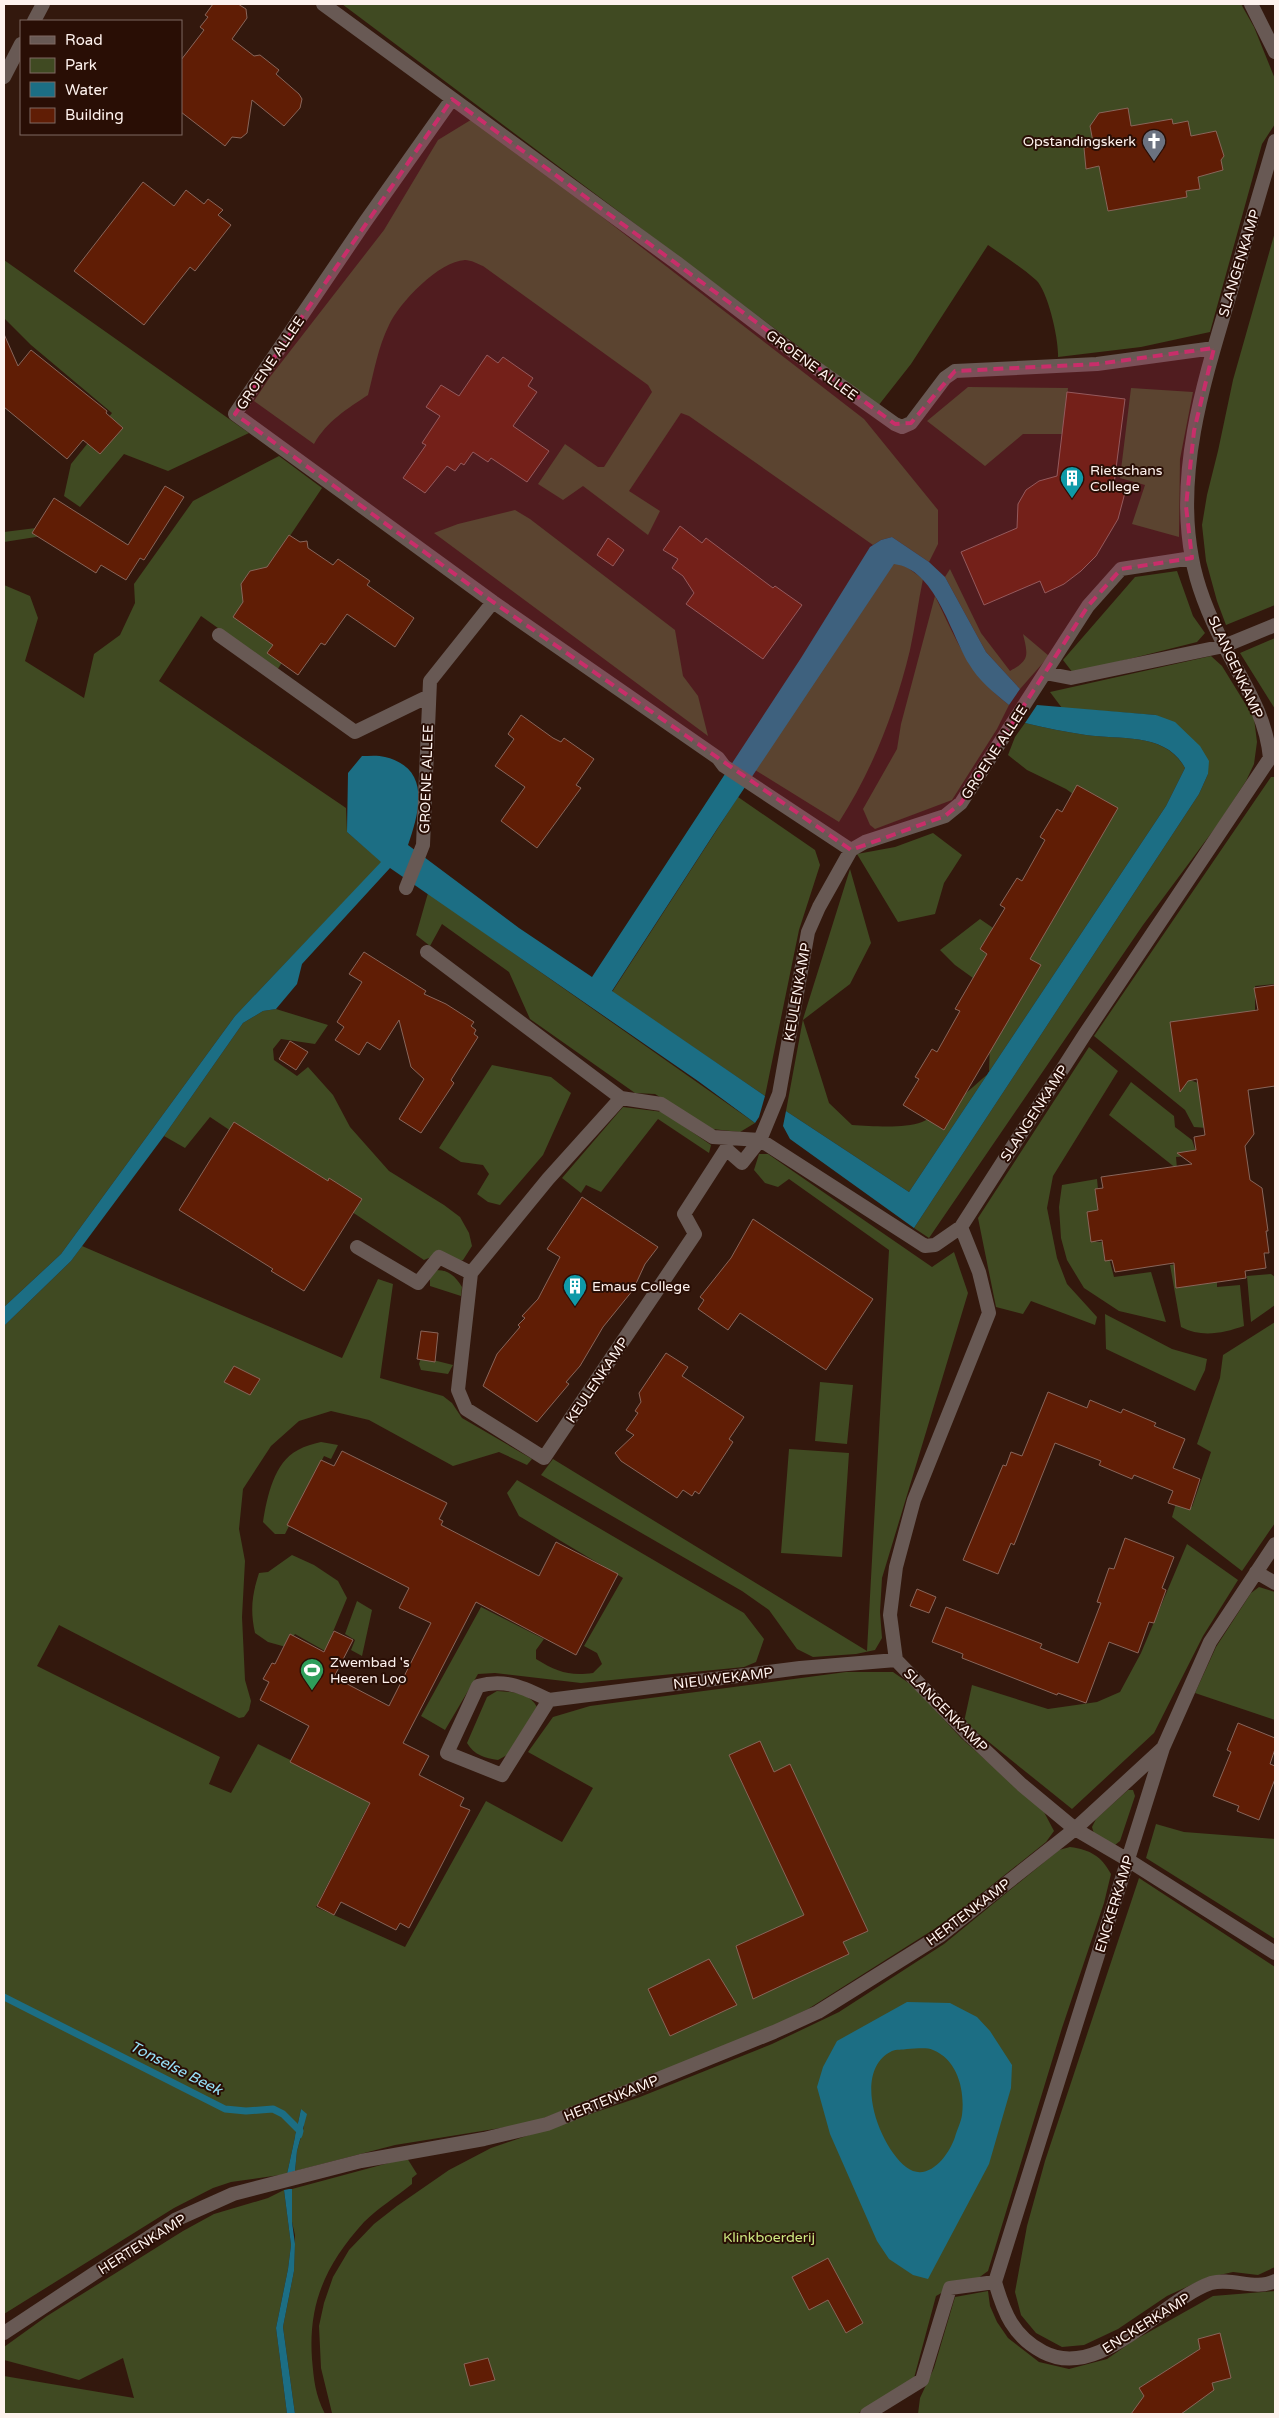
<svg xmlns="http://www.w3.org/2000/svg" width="1279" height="2418" font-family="'Varela Round',sans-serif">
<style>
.green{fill:#404a22}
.water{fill:#1c6e84;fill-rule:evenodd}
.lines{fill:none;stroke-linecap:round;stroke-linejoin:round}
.stream{stroke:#1c6e84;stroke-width:7}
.building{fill:#601d05;stroke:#88655a}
.minor{stroke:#685954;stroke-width:14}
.marked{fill:#c82e6a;fill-opacity:0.2;stroke:#c82e6a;stroke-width:4;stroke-dasharray:10 6;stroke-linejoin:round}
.labels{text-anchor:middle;stroke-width:4;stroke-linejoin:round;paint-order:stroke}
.poi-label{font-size:14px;fill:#fef2ee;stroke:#290e05;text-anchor:start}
.street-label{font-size:14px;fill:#fef2ee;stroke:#290e05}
.park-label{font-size:14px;fill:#cde880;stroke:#290e05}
.water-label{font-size:15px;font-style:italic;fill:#96e0f8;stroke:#290e05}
</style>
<rect width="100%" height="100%" fill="#33180d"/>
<path class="green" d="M342,4H1241L1254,27L1275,79V124L1262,144L1210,332L1141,347L1058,357C1059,340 1048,291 1036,280C1021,267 1004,256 988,245L911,364L878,406Z
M474,118L864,419L938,510V544L929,562L892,537L881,540L873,545L689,416L681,413L629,491L660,511L648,535L583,486L563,500L538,484L565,444L598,467H604L652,392L648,385L483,266C478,264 471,260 465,260C439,261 399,303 389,325C378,347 374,372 368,395C347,409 327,421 314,444L254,401L270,377L384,230L438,140Z
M1275,232V605L1226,625L1217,601L1206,561L1202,525L1207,495L1218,451L1233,380Z
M4,260L249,433L168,471L124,454L80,507L64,496L71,464L112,413L31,345L4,318Z
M968,387L1068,388L1063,434H1023L985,466L927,421Z
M1131,388L1193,392L1180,459L1179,537L1132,524L1145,485L1120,478Z
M279,456L322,488L237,615L288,654L277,670L201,616L159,681L346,808L347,832L382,862L235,1016L61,1254L4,1307V585L30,596L38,618L25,661L84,698L94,654L120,635L135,603L134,584L193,501Z
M515,510L530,519L675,630L683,676L698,696L708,736L434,533L458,524Z
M44,527L55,534L4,542V532Z
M894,563L904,565L923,579C918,603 915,627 910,650C895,712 873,769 839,822L755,770Z
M950,569L981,633L1010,671C1030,660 1028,655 1023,634L1049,656L1020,689L986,652L945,577Z
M1177,571L1193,616L1205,633L1197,642L1073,673L1063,660L1135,577Z
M935,596C956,639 969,675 1009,705L997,729L952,800L875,829L870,825L863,809L897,749L901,724Z
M1275,638V709L1240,653Z
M1211,656L1222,666L1254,718L1257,742L1254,764L1246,781L1218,824L1143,925L929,1238L914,1228L1199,794L1208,774L1156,715L1062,708L1050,692Z
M1025,723C1045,728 1066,732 1086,735C1121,740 1165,732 1185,768L1166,806L909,1192L786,1111L803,1019L850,869L871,943L850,984L803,1020L829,1103L852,1125C872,1126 903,1129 922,1122C947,1112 969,1090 989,1073L991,1006L973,978L955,965L940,950L980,919L1015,943L1104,816L1066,789L1027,770L1008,755L1015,737Z
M1271,777H1275V984L1255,986V1011L1182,1077L1198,1083L1207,1128L1194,1127L1185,1110L1094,1036Z
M738,797L815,850L820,865L799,930L765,1096L612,992Z
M933,833L962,855L944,883L935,914L898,922L857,854L895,847Z
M428,893L755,1123L740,1132L712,1129L655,1094L635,1093L530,1019L509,972L442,924L430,946L416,935Z
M276,1009L328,1025L315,1044L281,1039L273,1049L274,1060L297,1076L308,1067L333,1095L350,1127L389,1171L444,1205L460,1217L469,1233L472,1246L463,1260L456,1263L431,1257L424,1260L210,1117L185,1148L164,1136L243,1023L263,1011Z
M1089,1047L1118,1071L1053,1176L1047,1208L1057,1258L1067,1284L1097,1317L1095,1325L1031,1301L1023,1314L996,1307L978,1218Z
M492,1065L551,1077L571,1093L543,1155L500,1205L488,1202L477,1194L489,1174L483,1165L461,1162L439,1148Z
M1131,1082L1174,1116L1175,1127L1192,1140L1197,1155L1176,1157L1177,1169L1109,1115Z
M623,1107L663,1112L711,1145L709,1153L658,1119L601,1192L586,1185L581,1193L562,1178Z
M759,1154H768L932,1267L954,1252L968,1293L882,1578L880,1612L882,1638L875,1650L856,1654L813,1657L797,1649L769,1610L742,1591L541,1475L553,1459L867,1651L889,1250L789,1179L778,1187L765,1183L754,1170Z
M1097,1179L1100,1210L1093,1211L1096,1242H1105L1114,1277L1151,1272L1166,1322L1119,1311L1084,1288L1067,1260L1061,1238L1059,1207L1062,1185Z
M82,1246L342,1358L378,1279L393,1284L380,1378L443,1396L452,1403L462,1418L532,1459L527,1465L499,1452L453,1466L369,1420L331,1411L299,1421L271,1446L243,1489L239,1529L245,1561L242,1617L245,1680L251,1701L249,1710L244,1717L239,1718L59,1625L37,1666L220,1757L209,1784L231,1793L258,1744L371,1800L316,1907L405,1947L486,1801L562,1842L593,1788L528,1752L553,1717L590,1706L846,1672H893L913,1686L961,1738L1044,1812L1054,1831L1046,1842L947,1921L808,2009L752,2037L531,2123L395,2145L295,2171L297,2151L304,2126L301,2109L287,2174L231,2182L213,2188L174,2208L4,2314V1326L71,1261Z
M1193,1263L1217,1272V1287L1240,1285L1244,1326C1223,1333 1202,1338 1181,1327L1170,1265Z
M436,1270C449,1270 455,1276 462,1287L461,1296L430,1286V1277Z
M1271,1274L1275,1277V1305L1251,1322L1247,1276Z
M1105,1314L1172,1349L1207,1359L1205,1370L1195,1391L1106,1349Z
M1275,1322V1523L1242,1571L1172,1517L1177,1500L1192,1507L1211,1452L1197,1444L1220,1378L1223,1355Z
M421,1357L453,1365L448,1374L421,1370L419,1364Z
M820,1382L853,1385L847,1444L815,1441Z
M321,1442L338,1445L331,1459L324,1456L285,1534H275L263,1522C267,1497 274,1462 298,1450C305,1446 313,1444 321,1442Z
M789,1449L849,1453L842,1557L781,1553Z
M517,1480L744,1613L764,1639L756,1662L744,1667L581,1683L495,1673L478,1674L445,1730L421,1716L481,1607L544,1639L536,1650V1659C557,1672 569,1676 593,1673L602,1664L597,1653L584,1646L623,1578L519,1516L507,1493Z
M1187,1544L1238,1580L1203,1636L1154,1733L1072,1809L964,1722L972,1685L1048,1709L1097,1702L1120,1692L1141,1653Z
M292,1555L314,1565L338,1581L347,1598L325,1651L295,1634L286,1647L268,1642L255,1633C250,1610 252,1595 259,1573L268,1572Z
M1259,1587L1275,1592V1720L1195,1693L1216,1647L1251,1593Z
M357,1601L372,1610L362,1656L351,1650L355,1640L345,1634Z
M497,1691C512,1692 529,1692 537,1707L507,1755L498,1760C485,1758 474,1755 467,1743L487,1697Z
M1128,1790H1133L1135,1796L1120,1841L1115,1845L1094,1834L1092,1827L1096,1819Z
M1156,1824L1184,1832L1275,1839V1939L1146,1858Z
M1070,1847C1091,1850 1101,1856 1111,1874L1104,1903L1062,2028L988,2271L977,2279L965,2280L936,2296L914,2378L857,2414L332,2413L321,2368L319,2326L324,2303L333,2277L349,2250L374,2224L397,2206L449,2170L491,2148L640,2097L772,2044L839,2012L944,1944L1059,1850Z
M1139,1878L1275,1967V2267L1258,2275L1233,2272L1206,2278L1167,2296L1118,2329L1084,2345L1062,2347L1036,2333L1021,2315L1015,2292L1027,2226L1045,2161Z
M407,2158L417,2174L412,2178V2184C396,2197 378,2208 364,2222C326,2264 308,2303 312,2359C314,2381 315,2394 325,2414H295L283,2327L294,2271L295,2235L292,2222V2189Z
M284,2190L291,2245L288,2269L276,2328L287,2414H4V2376L134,2398L123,2358L79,2380L4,2360V2347L47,2316L183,2231L214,2214L268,2198Z
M988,2291L990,2306L997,2322L1008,2338L1039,2362L1069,2369L1107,2359L1133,2341L1213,2296L1275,2291V2414H918L920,2398L934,2368L955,2297Z"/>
<path class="water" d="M892,537L929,562L945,577L986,652L1020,689L1009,705C994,693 978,680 969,664C950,632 935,569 894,564L717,829L612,991L765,1096L759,1117L755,1123L698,1081L390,868L302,964L297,984L276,1009L263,1011L243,1023L164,1136L71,1261L4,1326V1307L61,1254L235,1016L381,862L347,832L348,773L362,756C369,756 378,755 385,757C431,768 420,811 408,845L519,928L592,977L801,658L870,547L881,540Z
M1037,705L1156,715L1175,722L1200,746L1209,761L1208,774L1199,794L914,1228L790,1139L783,1126L786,1111L909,1192L1166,806L1185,768C1166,732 1120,740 1086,735C1066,732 1045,728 1025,723Z
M907,2002L950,2003L977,2017L990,2031L1012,2065L1011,2088L989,2164L928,2279L913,2275L889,2259L877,2241L830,2134L817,2087L823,2067L837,2041ZM907,2049C915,2049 926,2047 933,2050C958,2060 965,2091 962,2115C961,2122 957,2130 955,2137C949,2155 928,2184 906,2167C879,2146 851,2071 892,2051C896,2049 903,2050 907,2049Z
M301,2109L307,2114L297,2151L295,2171L287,2174Z
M289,2189H292V2222L295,2244L294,2271L283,2327L295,2414H287L276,2328L288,2269L291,2245L284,2190Z"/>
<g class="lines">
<path class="stream" d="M4,1997L225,2109L246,2111L273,2109L283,2114L300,2131L299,2135"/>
</g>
<path class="building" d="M213,4H238L246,9L247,18L232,39L254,56L260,55L279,70L276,74L299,94L302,99L300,108L284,126L252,100L247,133L241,138L232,137L225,146L181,112V60L204,30L200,27L208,17L205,15Z
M1128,108L1131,126L1172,119L1173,124L1188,121L1191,136L1216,131L1224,156L1221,160L1223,170L1198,177L1200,189L1186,191L1187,197L1108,211L1099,166L1086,169L1084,148L1091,146V142H1093L1090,126L1099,113Z
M143,182L174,206L186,190L204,204L208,199L223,210L218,215L231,225L195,271L190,267L144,325L74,271Z
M4,334L18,366L31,350L107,411L106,413L123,428L100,454L83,440L67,459L4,407Z
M487,355L498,363L503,357L533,378L528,386L537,392L513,426L549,451L527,482L491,458L488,462L473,452L464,465L461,463L455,471L447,466L425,493L403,478L426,445L422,443L440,416L426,407L441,385L459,396Z
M1067,392L1125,399L1114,484L1127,485L1118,519L1096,556L1081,571L1064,584L1045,593L1040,581L984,605L961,552L1017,528L1018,504L1026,490L1039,481L1057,476Z
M165,486L184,497L144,560L140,558L126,580L101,565L96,573L32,533L54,498L128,545Z
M680,526L702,543L706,538L773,588L775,586L802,605L763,659L686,604L694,593L683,576L672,568L678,559L663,550Z
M289,535L300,542L307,541L308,548L333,565L338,559L370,581L367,585L414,618L395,647L347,614L325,645L321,643L298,675L267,653L273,645L233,617L243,602L241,584L250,571L267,567Z
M608,538L624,550L613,566L597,555Z
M521,715L553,738L561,742L564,738L594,759L576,785L581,788L537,848L501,821L525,787L495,766L514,739L508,734Z
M1077,785L1118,808L1030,959L1041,965L944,1130L903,1105L919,1079L915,1077L932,1049L937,1052L960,1011L955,1009L987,954L980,949L1005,908L1000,905L1017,878L1022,881L1045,840L1040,837L1057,809L1062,812Z
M364,952L426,991L424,994L446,1004L474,1022L471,1026L476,1030L474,1034L478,1037L451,1080L454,1083L421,1133L399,1119L424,1079L411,1067L399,1020L380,1050L367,1042L359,1055L335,1040L344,1027L337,1022L362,982L349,974Z
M1275,985V1086L1248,1090L1254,1134L1245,1146L1250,1180L1262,1188L1268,1231H1266L1269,1253H1264L1266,1268L1245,1271L1246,1278L1176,1288L1174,1263L1115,1272L1112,1260L1105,1261L1102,1240L1091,1242L1087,1212L1098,1210L1095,1189L1103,1188L1101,1177L1192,1164L1177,1153L1196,1150L1194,1137L1205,1135L1197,1079L1188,1081L1180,1092L1170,1022L1258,1010L1254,988Z
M290,1041L308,1052L296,1070L279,1059Z
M234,1122L328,1181L329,1178L362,1199L304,1291L271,1271L273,1269L179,1210Z
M582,1197L658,1247L645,1264L633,1290L603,1327L580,1366L566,1382L569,1384L537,1422L483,1386L497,1354L520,1327L518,1325L525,1318L522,1316L538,1299L560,1257L547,1249Z
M753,1219L873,1299L826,1370L740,1313L728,1330L698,1309L704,1300L700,1297L731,1258Z
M421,1331L438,1333L435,1362L417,1359Z
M666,1353L688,1367L682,1376L744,1417L729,1439L733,1442L699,1494L695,1491L692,1496L683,1490L677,1498L621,1461L615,1453L634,1435L626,1430L638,1413L635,1411L641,1402L639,1393Z
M234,1366L260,1379L250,1395L224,1382Z
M1048,1392L1087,1408L1090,1400L1121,1413L1123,1409L1156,1423L1154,1426L1185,1439L1173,1468L1200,1479L1190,1510L1168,1503L1173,1491L1134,1475L1132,1479L1099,1465L1101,1461L1055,1443L1014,1545L1011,1543L998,1574L963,1560L1003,1465L1006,1466L1011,1452L1022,1456Z
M342,1451L447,1503L439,1519L443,1521L441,1525L539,1576L556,1542L618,1574L576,1655L476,1602L403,1743L429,1756L419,1775L464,1798L460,1806L470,1810L409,1928L400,1923L396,1930L341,1902L334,1915L317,1906L370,1803L290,1762L309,1726L260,1700L269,1682L263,1679L272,1663L275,1664L290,1634L324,1652L334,1631L353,1640L334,1677L389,1706L431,1623L399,1608L409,1588L287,1525L321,1460L334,1466Z
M1125,1538L1174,1557L1162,1588L1166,1590L1154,1623L1149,1622L1138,1653L1109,1642L1086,1703L1058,1693L1057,1695L962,1658L963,1654L932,1642L946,1607L1042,1644L1040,1648L1078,1663L1101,1603L1097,1602L1109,1568L1114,1569Z
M917,1589L936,1597L929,1613L910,1606Z
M1238,1723L1275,1738V1749L1270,1764L1275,1766V1779L1259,1820L1237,1811L1239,1806L1213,1796L1231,1752L1227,1750Z
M760,1741L774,1772L790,1764L868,1931L843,1942L849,1954L753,1999L736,1946L804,1915L729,1755Z
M709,1959L737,2005L670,2036L648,1989Z
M828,2258L863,2323L846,2333L828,2300L809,2310L792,2277Z
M1220,2333L1231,2378L1212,2383L1214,2390L1181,2414H1131L1144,2396L1139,2388L1200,2349L1198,2339Z
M488,2358L495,2380L470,2386L464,2364Z"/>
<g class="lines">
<path class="minor" d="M323,4L677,263L791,350L895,424L902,427L911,423L945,378L955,371L1097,364L1214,348
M1251,4L1275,52
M34,21L43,4
M4,77L21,44
M452,99L365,222L235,414L493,602L718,758L724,766L851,850
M1275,141C1260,192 1245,243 1230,294C1205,378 1175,470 1192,558C1197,587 1211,620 1225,647C1244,684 1266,715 1270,758L1085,1034L961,1227L979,1272L989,1313L914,1500L896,1567L890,1615L896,1660L970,1736L1022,1785L1075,1829L1128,1860L1275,1953
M219,635L355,732L429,696
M1045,673L1071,678L1224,646L1275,625
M851,850L819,907L808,932L779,1094L760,1140L713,1137L661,1104L621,1098L548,1179L471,1273L458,1390L466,1409L544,1458L695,1234L684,1214L726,1149L742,1163L760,1140L925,1246L935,1245L961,1227
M851,850L865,842L945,816L961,803L1088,606L1121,569L1192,558
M406,888L423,845L430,681L493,602
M427,952L621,1098
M357,1247L418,1283L439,1257L471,1273
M1275,1544L1210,1642L1163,1748L995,2282C1004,2313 1013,2336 1043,2352C1100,2382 1160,2301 1211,2283C1232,2277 1255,2291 1275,2281
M1256,1572L1275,1583
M549,1700L502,1775L447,1753L478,1686C505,1678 525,1688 549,1700L800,1668L896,1660
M4,2333L175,2220L233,2194L361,2161L484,2139L547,2124L774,2032L818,2012L941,1935L1075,1829L1163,1748
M867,2414L922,2380L950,2288L995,2282"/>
</g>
<path class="marked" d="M452,99L895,424L911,423L955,371L1097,364L1214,348L1194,431L1186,506L1192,558L1121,569L1088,606L961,803L945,816L851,850L493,602L235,414Z"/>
<defs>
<g id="church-pin" transform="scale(1.25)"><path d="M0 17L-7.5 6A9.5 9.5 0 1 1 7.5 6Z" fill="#6b7280" stroke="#290e05"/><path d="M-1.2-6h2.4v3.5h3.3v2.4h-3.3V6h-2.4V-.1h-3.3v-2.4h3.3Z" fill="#fff"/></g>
<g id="building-pin" transform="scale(1.25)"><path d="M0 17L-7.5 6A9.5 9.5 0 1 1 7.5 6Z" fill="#0f9aa8" stroke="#290e05"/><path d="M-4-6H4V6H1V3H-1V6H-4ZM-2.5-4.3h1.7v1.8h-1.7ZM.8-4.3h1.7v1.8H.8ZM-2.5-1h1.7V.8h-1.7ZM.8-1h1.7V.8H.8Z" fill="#fff"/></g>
<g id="stadium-pin" transform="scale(1.25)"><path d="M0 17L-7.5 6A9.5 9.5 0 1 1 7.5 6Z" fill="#2e9e5b" stroke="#290e05"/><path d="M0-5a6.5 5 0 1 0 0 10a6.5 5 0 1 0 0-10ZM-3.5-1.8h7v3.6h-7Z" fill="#fff"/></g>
</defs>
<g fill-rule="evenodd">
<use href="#church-pin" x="1154" y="141"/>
<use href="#building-pin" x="1072" y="478"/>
<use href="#building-pin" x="575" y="1286"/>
<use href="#stadium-pin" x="312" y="1670"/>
</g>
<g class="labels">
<g class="poi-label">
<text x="1136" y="146" text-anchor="end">Opstandingskerk</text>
<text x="1090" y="475">Rietschans<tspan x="1090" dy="16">College</tspan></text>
<text x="592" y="1291">Emaus College</text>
<text x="330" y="1667">Zwembad 's<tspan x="330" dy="16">Heeren Loo</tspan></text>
</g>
<g class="street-label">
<text transform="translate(1239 263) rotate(-73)" y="5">SLANGENKAMP</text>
<text transform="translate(270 363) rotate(-56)" y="5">GROENE ALLEE</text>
<text transform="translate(812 365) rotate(36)" y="5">GROENE ALLEE</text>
<text transform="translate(1236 667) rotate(65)" y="5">SLANGENKAMP</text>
<text transform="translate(994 752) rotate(-57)" y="5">GROENE ALLEE</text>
<text transform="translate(426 779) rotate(-88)" y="5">GROENE ALLEE</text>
<text transform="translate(797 992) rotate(-80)" y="5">KEULENKAMP</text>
<text transform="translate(1034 1113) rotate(-57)" y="5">SLANGENKAMP</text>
<text transform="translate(597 1380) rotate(-56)" y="5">KEULENKAMP</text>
<text transform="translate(723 1678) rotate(-7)" y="5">NIEUWEKAMP</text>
<text transform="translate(946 1710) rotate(45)" y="5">SLANGENKAMP</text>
<text transform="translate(1114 1904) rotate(-73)" y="5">ENCKERKAMP</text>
<text transform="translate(968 1912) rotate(-37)" y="5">HERTENKAMP</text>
<text transform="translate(611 2098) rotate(-22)" y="5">HERTENKAMP</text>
<text transform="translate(142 2244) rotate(-32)" y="5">HERTENKAMP</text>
<text transform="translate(1146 2323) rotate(-32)" y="5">ENCKERKAMP</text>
</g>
<g class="park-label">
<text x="769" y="2242">Klinkboerderij</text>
</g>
<g class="water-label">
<text transform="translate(176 2068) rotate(27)" y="5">Tonselse Beek</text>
</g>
</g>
<rect width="1279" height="2418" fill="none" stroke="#fef2ee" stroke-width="10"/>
<rect x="20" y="20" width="162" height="115" fill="#290e05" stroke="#7e6962"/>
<rect x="30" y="36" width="25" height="8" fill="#685954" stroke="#7e6962"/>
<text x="65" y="45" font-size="15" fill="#fef2ee">Road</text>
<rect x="30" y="58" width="25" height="15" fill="#404a22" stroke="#7e6962"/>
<text x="65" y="70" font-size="15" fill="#fef2ee">Park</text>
<rect x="30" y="82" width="25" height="15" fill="#1c6e84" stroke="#7e6962"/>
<text x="65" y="95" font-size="15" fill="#fef2ee">Water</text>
<rect x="30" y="108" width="25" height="15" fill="#601d05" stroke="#7e6962"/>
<text x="65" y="120" font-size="15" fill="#fef2ee">Building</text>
</svg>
